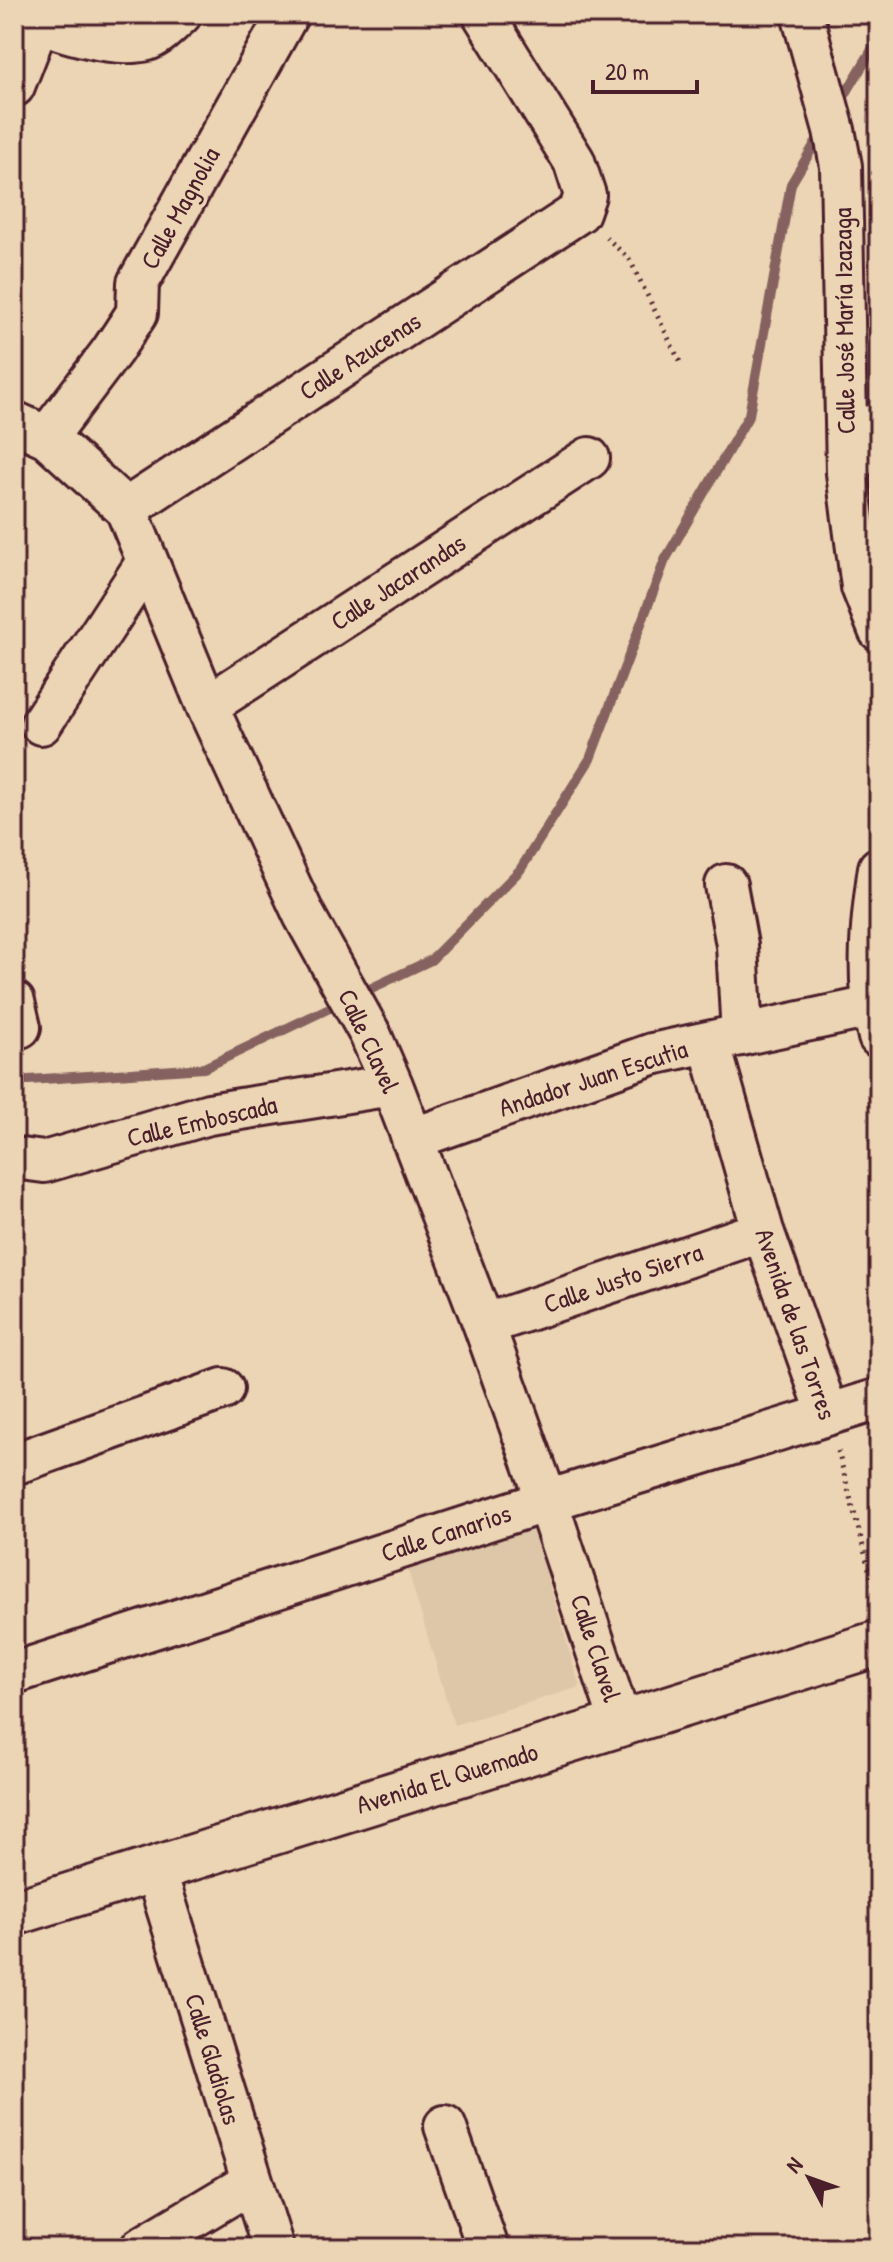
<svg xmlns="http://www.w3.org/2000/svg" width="893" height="2262" font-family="'Patrick Hand',sans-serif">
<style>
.built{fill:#dec6a9}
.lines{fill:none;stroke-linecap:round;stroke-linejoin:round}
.stream{stroke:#85625e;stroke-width:10}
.minor-casing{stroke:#4a1f2b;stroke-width:46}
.major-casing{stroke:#4a1f2b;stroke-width:50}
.path{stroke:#4a1f2b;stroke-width:5;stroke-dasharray:2 6;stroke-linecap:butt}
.minor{stroke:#ecd5b4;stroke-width:40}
.major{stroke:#ecd5b4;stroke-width:44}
.labels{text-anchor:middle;stroke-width:7;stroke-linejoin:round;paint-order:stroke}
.street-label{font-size:26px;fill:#4a1f2b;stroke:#ecd5b4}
</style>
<rect width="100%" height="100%" fill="#ecd5b4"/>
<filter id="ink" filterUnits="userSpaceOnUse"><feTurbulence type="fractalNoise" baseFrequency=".0125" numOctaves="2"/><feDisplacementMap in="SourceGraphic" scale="16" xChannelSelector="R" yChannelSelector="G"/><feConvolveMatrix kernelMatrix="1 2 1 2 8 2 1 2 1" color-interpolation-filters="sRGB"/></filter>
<g filter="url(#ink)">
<path class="built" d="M533,1529L580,1687L454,1725L407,1567Z"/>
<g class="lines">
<path class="stream" d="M839,105L879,38
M357,995L431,960L520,870L590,759L665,560L749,415L791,184L822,132
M14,1081L204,1068L342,1002"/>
<g class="minor-casing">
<path id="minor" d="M27,14C54,31 115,48 147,40C158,37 172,22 181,14
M802,14L834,130L841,166L847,473L862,587L879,630
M14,86L42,14
M14,422L47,437L126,509L207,706L304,915L370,1034L392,1085L484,1325L547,1501L621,1724
M47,437L112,351L137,313L138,283L288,14
M847,473L879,422
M126,509L579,212L585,195L574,161L483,14
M207,706L589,458
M41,724L147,562
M879,868C871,922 865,983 879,1037
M726,885L737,945L742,1035
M14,1002L20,1027
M709,1042L763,1231L828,1414
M412,1139L652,1054L871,1007
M14,1158L44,1162L209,1114L392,1085
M484,1325L763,1231
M14,1464L223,1389
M14,1673L547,1501L879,1399
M155,1869L273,2248
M445,2126L488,2248
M141,2248L250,2183"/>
</g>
<g class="major-casing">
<path id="major" d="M14,1913L879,1643"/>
</g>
<path class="path" d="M606,237L630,260L682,366
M838,1451L879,1607"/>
<use href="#minor" class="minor"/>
<use href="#major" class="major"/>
</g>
</g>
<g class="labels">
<g class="street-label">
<text transform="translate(180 208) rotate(-61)" y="9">Calle Magnolia</text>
<text transform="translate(844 321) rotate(-91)" y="9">Calle José María Izazaga</text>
<text transform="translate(360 356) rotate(-33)" y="9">Calle Azucenas</text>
<text transform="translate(398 582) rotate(-33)" y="9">Calle Jacarandas</text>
<text transform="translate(369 1041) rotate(65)" y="9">Calle Clavel</text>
<text transform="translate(593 1078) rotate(-18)" y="9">Andador Juan Escutia</text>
<text transform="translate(202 1121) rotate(-13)" y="9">Calle Emboscada</text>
<text transform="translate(623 1278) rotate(-19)" y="9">Calle Justo Sierra</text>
<text transform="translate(796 1324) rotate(71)" y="9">Avenida de las Torres</text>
<text transform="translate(446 1533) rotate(-18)" y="9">Calle Canarios</text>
<text transform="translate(596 1648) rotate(72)" y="9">Calle Clavel</text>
<text transform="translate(447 1778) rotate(-17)" y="9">Avenida El Quemado</text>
<text transform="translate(213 2059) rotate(73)" y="9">Calle Gladiolas</text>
</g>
</g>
<rect width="893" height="2262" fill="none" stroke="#ecd5b4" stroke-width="48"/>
<rect x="24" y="24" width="845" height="2214" fill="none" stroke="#4a1f2b" stroke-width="3" filter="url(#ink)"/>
<g transform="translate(809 2178) rotate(311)" stroke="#ecd5b4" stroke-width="6" paint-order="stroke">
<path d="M0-6L14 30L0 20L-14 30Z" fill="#4a1f2b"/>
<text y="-12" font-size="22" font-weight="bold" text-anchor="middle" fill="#4a1f2b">N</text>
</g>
<path d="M593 80v12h104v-12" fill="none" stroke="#4a1f2b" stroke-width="4"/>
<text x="605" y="80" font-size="24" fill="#4a1f2b" stroke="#ecd5b4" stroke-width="6" paint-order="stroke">20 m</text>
</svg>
